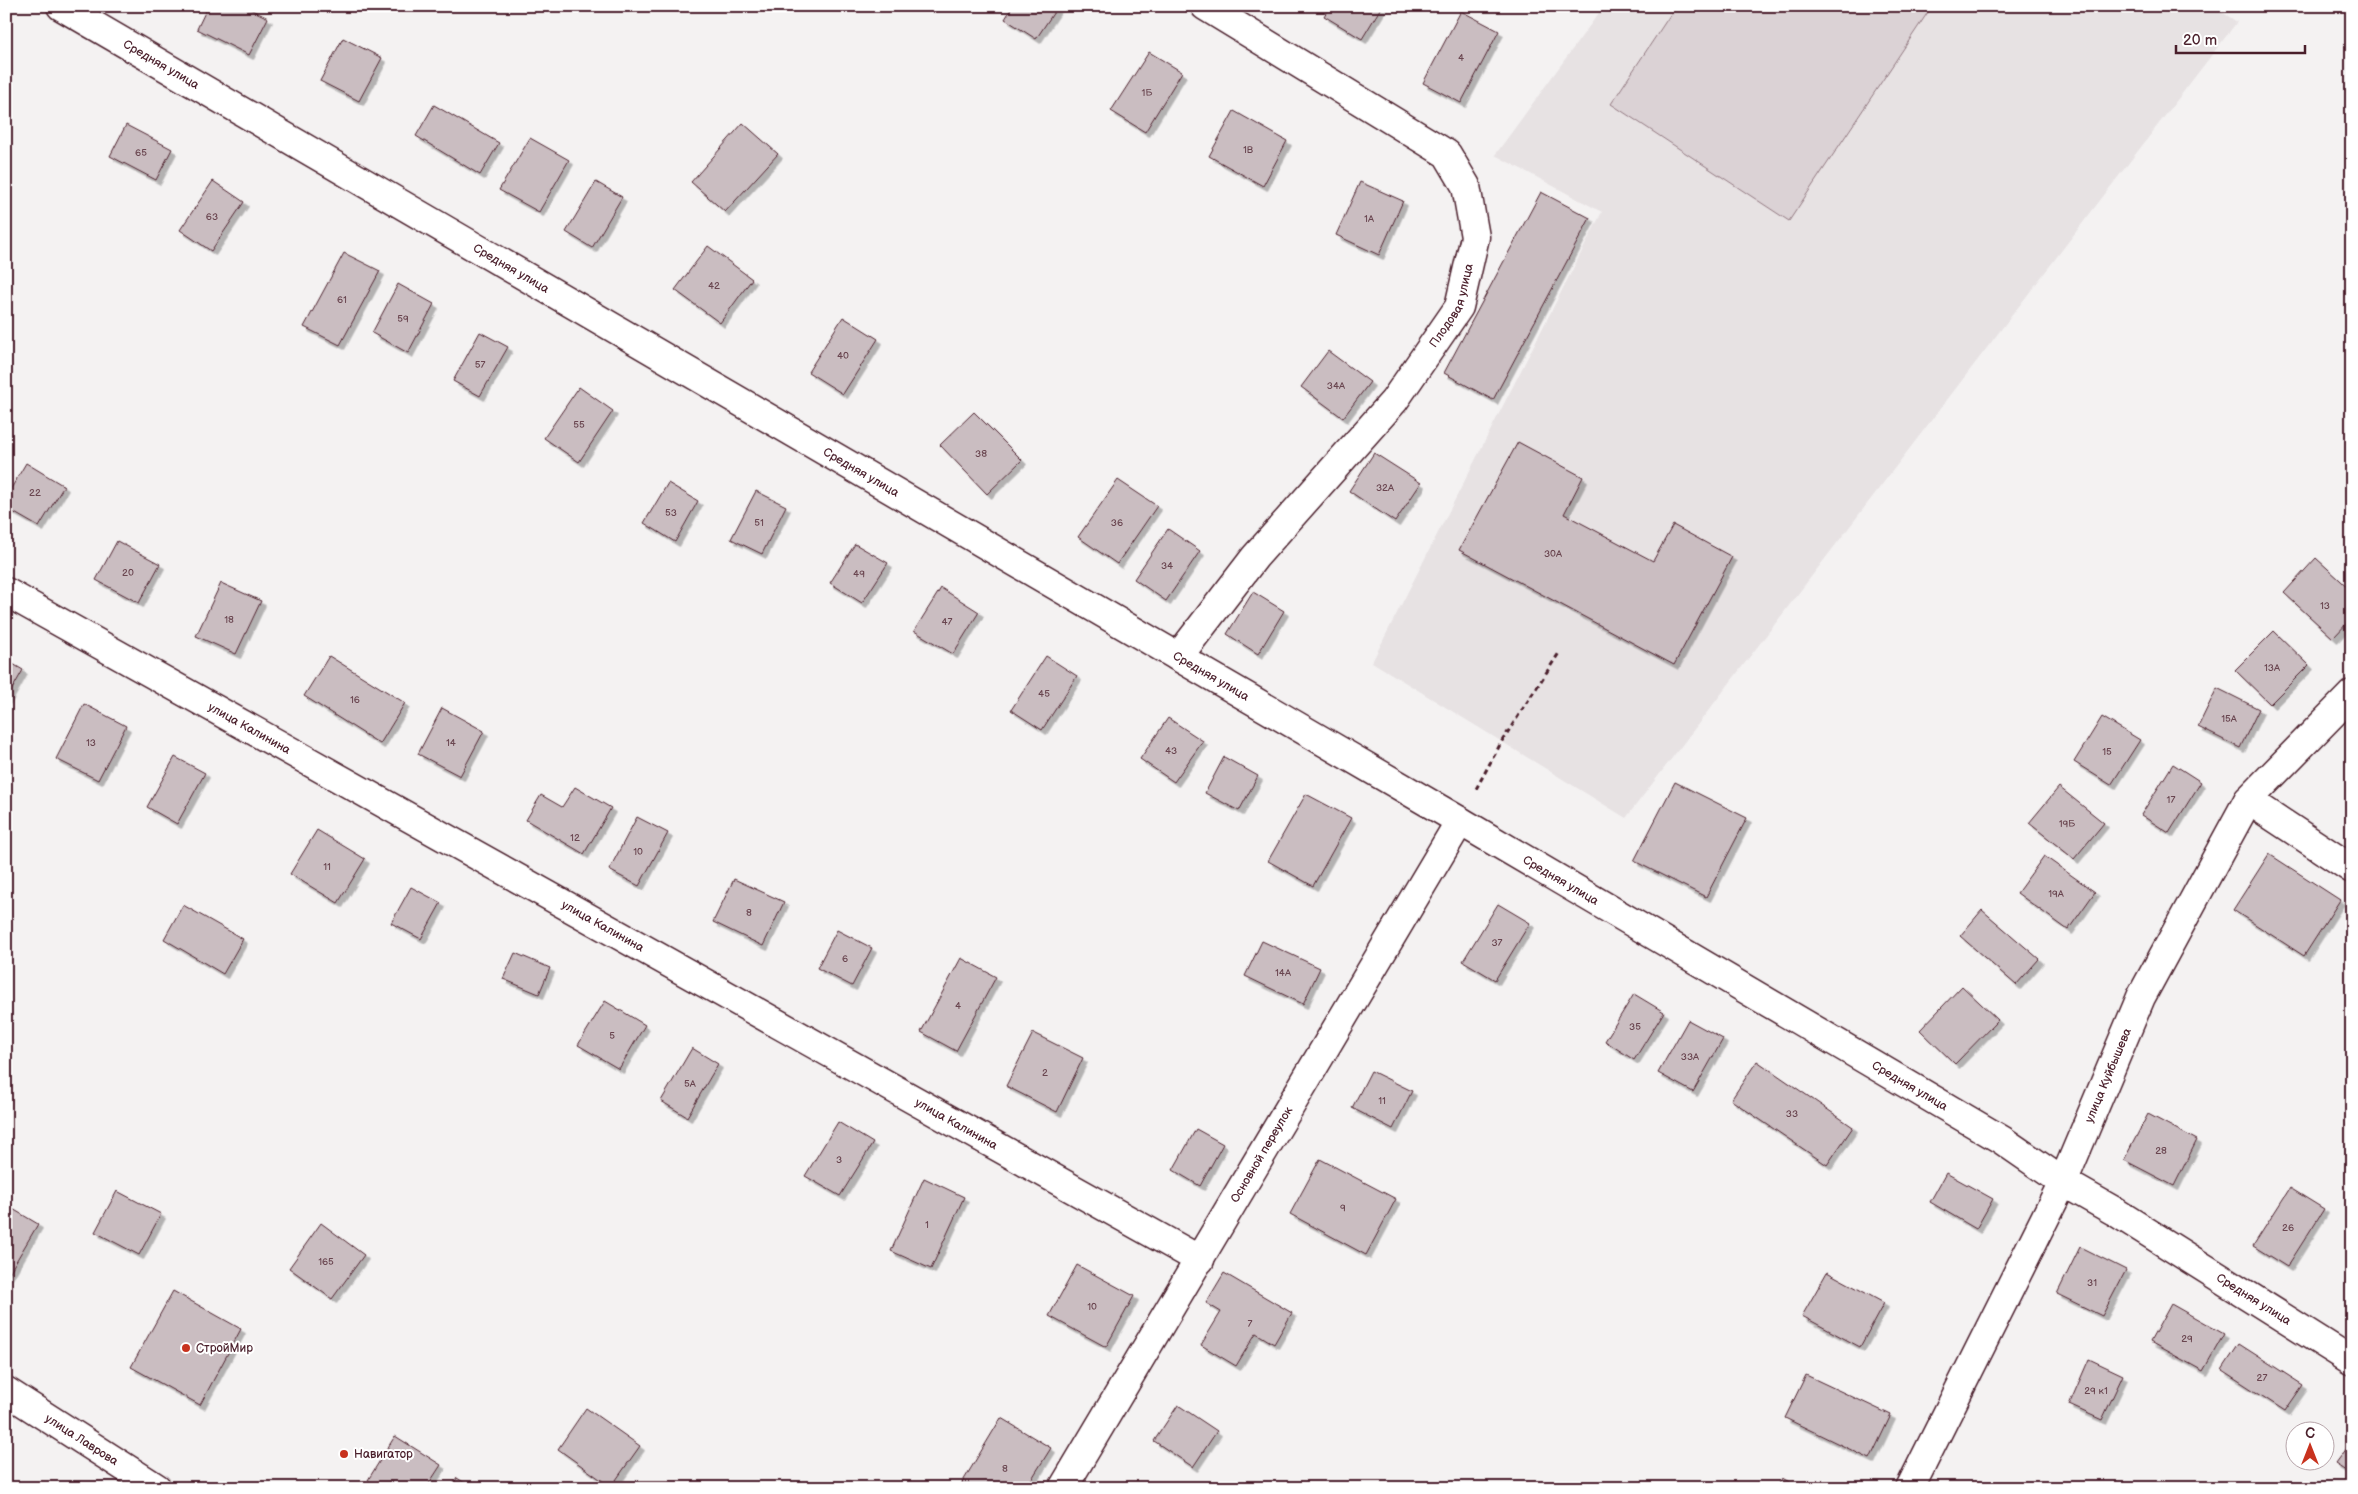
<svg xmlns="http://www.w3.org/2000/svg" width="2358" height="1494" font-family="'Balsamiq Sans',sans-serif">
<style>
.built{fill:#e7e2e3}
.green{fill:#dbd2d5;stroke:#927880}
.building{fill:#cabdc1;stroke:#4a1f2b;filter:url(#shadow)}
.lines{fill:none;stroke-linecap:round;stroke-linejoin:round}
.minor-casing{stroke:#4a1f2b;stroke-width:31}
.secondary-casing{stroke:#4a1f2b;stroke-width:31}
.path{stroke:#4a1f2b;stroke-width:3;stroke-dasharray:5 4;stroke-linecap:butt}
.minor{stroke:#fff;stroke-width:28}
.secondary{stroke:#fff;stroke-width:28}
.poi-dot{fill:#c8321e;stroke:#fff;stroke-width:2}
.labels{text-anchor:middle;stroke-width:4;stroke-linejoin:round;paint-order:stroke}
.number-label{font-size:10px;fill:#6a4650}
.street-label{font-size:12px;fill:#4a1f2b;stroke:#fff}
.poi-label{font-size:12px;fill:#4a1f2b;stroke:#fff;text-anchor:start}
</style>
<defs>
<filter id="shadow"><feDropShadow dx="4.5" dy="4.5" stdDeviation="0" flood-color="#0004"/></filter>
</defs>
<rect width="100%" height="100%" fill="#f4f2f2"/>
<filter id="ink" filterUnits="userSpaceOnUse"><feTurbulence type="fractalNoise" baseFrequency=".02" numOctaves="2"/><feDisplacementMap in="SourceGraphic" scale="10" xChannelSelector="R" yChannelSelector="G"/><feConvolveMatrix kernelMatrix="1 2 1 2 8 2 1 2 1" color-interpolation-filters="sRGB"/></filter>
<g filter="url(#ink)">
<path class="built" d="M1604,6H2213L2237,22L1626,818L1372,662L1602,212L1495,155Z"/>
<path class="green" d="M1676,6H1932L1789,221L1611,104Z"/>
<path class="building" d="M208,6H244L268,18L249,55L197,29Z
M1013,6H1058L1036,39L1005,19Z
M1330,6H1382L1362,39L1324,16Z
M1461,11L1499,31L1461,103L1423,83Z
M343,38L382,58L359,101L320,81Z
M1149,52L1182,72L1145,132L1111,111Z
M434,105L499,143L480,175L416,136Z
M1234,111L1287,141L1263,186L1209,156Z
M743,123L778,154L725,212L691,182Z
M126,125L172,149L156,180L110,156Z
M530,138L569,160L539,212L499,190Z
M213,181L244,202L211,251L180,230Z
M596,182L622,197L592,248L566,232Z
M1360,182L1403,201L1379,255L1336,235Z
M1541,192L1590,218L1493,400L1444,373Z
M708,246L752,279L720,323L675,290Z
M344,253L380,271L340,345L304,327Z
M398,284L434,304L408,353L372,333Z
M843,317L878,339L843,394L808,372Z
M480,332L508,347L480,396L453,381Z
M1328,351L1370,382L1343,418L1301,387Z
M579,387L613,411L579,462L544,438Z
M974,412L1022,460L987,494L940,445Z
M1518,442L1583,477L1564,514L1653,561L1673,525L1732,557L1674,665L1459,550Z
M1374,453L1421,483L1395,522L1349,491Z
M26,463L64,486L39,527L6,508V497Z
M1118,480L1157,506L1117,564L1078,537Z
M668,483L698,501L675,542L644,523Z
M756,491L786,506L762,554L731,539Z
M1168,529L1200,551L1166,601L1134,579Z
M117,541L160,564L139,603L96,580Z
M855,544L888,563L862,603L830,583Z
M2316,558L2352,591V618L2333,638L2284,593Z
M221,583L261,601L236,654L196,636Z
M941,588L979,612L953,654L914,631Z
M1253,592L1284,611L1258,654L1227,634Z
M2274,631L2309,665L2270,704L2235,670Z
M329,656L405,703L380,744L304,696Z
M1046,656L1077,676L1042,730L1011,710Z
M6,660L23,670L6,700Z
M2217,688L2259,709L2240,748L2198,727Z
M84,704L126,726L98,780L56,759Z
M442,708L484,731L460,776L418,754Z
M2102,717L2140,740L2111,785L2074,762Z
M1168,718L1203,741L1174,782L1140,759Z
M175,757L205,773L177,824L147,807Z
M1224,757L1258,776L1239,811L1205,793Z
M2173,764L2201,782L2169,833L2141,815Z
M1675,782L1747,818L1706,897L1634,861Z
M575,787L611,808L584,854L526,820L541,795L562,807Z
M2059,787L2104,823L2074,859L2029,823Z
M1306,794L1351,818L1313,886L1268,861Z
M637,817L668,833L639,886L609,870Z
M317,830L365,859L338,903L290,874Z
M2269,854L2340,900L2304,956L2233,910Z
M2044,856L2095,892L2068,930L2017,893Z
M734,879L784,902L763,946L713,922Z
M411,887L441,903L421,939L391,923Z
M1498,904L1530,923L1495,980L1463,961Z
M183,905L243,939L223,974L164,939Z
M1982,910L2039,959L2016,985L1960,936Z
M837,930L872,948L852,986L817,968Z
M1262,941L1320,968L1303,1004L1245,976Z
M515,953L550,968L539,994L503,979Z
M961,958L996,977L956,1051L921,1032Z
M1962,986L1998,1020L1955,1064L1920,1030Z
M1634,994L1664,1012L1634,1060L1605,1041Z
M605,1001L645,1025L619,1069L578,1045Z
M1688,1020L1723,1039L1693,1092L1658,1073Z
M1033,1033L1083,1058L1057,1112L1006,1086Z
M692,1048L718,1064L687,1117L661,1101Z
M1757,1061L1853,1127L1827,1165L1731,1100Z
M1371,1071L1412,1091L1393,1129L1352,1108Z
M2148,1114L2197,1140L2174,1186L2124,1160Z
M838,1122L873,1143L840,1196L805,1176Z
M1196,1129L1223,1144L1200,1186L1173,1170Z
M1320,1159L1396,1199L1366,1255L1290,1214Z
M1946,1173L1993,1199L1976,1229L1930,1202Z
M924,1178L964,1197L931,1269L891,1251Z
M2290,1188L2324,1209L2287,1267L2253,1246Z
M117,1191L161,1214L139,1255L95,1232Z
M6,1205L38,1224L8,1275L6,1274Z
M321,1223L364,1255L332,1299L289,1268Z
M2080,1247L2126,1270L2102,1316L2057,1294Z
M1077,1265L1134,1296L1106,1347L1049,1316Z
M1827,1272L1884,1303L1860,1347L1802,1316Z
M1224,1273L1292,1313L1274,1344L1256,1333L1236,1366L1201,1345L1221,1312L1206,1303Z
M173,1291L241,1329L200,1405L131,1367Z
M2171,1304L2224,1334L2203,1371L2150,1342Z
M2239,1344L2303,1385L2285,1411L2222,1370Z
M2089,1359L2123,1375L2102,1420L2069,1405Z
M1806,1375L1891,1415L1870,1459L1785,1418Z
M1178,1405L1217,1431L1193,1467L1154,1441Z
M586,1408L640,1446L611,1487L558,1449Z
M1001,1418L1051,1448L1026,1488H959Z
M395,1436L441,1465L426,1488H381L368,1480Z
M2352,1441V1475L2335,1464Z
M457,1478L473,1488H451Z
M1782,1478L1801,1488H1777Z"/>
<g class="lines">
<g class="minor-casing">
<g id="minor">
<path id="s1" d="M61,6L1460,821L2002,1140L2063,1182L2114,1211L2352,1361"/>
<path id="s2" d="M6,592L1200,1260"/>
<path id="s3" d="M1178,657L1255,557L1394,401L1459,307L1475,237L1466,186L1447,154L1205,6"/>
<path d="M2248,800L2352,869"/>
<path id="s4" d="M1063,1488L1460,821"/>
<path id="s5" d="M1910,1488L2063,1182L2141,997L2248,800L2352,694"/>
</g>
</g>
<g class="secondary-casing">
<g id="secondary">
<path id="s6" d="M6,1391L157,1488"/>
</g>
</g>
<path class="path" d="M1476,789L1502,741L1559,653
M6,1483L14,1488"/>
<use href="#minor" class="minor"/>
<use href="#secondary" class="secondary"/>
</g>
</g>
<g class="poi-dot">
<circle cx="186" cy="1348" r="5"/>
<circle cx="344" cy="1454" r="5"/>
</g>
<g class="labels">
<g class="number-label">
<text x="1461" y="61">4</text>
<text x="1147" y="96">1Б</text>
<text x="1248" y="153">1В</text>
<text x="141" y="156">65</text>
<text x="212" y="220">63</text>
<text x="1369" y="222">1А</text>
<text x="714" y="289">42</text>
<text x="342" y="303">61</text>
<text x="403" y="322">59</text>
<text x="843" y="359">40</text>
<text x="480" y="368">57</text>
<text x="1336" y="389">34А</text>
<text x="579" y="428">55</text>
<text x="981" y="457">38</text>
<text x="1385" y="491">32А</text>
<text x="35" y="496">22</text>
<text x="671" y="516">53</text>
<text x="759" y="526">51</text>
<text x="1117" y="526">36</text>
<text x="1553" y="557">30А</text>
<text x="1167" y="569">34</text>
<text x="128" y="576">20</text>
<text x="859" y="577">49</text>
<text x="2325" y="609">13</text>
<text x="229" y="623">18</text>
<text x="947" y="625">47</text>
<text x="2272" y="671">13А</text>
<text x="1044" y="697">45</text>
<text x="355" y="703">16</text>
<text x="2229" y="722">15А</text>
<text x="91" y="746">13</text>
<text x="451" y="746">14</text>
<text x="1171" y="754">43</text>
<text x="2107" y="755">15</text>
<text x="2171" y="803">17</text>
<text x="2067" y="827">19Б</text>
<text x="575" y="841">12</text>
<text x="638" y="855">10</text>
<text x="327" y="870">11</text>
<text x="2056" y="897">19А</text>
<text x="749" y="916">8</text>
<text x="1497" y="946">37</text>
<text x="845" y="962">6</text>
<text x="1283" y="976">14А</text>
<text x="958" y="1009">4</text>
<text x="1635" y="1030">35</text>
<text x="612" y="1039">5</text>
<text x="1690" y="1060">33А</text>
<text x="1045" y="1076">2</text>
<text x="690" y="1087">5А</text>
<text x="1382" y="1104">11</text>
<text x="1792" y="1117">33</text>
<text x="2161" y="1154">28</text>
<text x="839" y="1163">3</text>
<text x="1343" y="1211">9</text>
<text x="927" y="1228">1</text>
<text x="2288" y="1231">26</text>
<text x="326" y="1265">165</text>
<text x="2092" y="1286">31</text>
<text x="1092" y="1310">10</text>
<text x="1250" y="1327">7</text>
<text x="2187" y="1342">29</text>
<text x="2262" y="1381">27</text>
<text x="2096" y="1394">29 к1</text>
<text x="1005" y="1472">8</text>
</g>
<g class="street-label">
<text dy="4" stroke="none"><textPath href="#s1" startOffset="116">Средняя улица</textPath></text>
<text dy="4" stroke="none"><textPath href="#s1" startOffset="521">Средняя улица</textPath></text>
<text dy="4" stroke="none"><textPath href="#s3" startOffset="448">Плодовая улица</textPath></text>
<text dy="4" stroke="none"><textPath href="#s1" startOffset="926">Средняя улица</textPath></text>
<text dy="4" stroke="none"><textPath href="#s1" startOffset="1331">Средняя улица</textPath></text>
<text dy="4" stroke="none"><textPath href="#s2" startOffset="279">улица Калинина</textPath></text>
<text dy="4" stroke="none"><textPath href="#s1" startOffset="1736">Средняя улица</textPath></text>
<text dy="4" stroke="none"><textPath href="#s2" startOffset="684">улица Калинина</textPath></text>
<text dy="4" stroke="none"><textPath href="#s5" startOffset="458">улица Куйбышева</textPath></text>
<text dy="4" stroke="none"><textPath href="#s1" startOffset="2141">Средняя улица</textPath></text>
<text dy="4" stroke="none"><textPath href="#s2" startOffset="1089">улица Калинина</textPath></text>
<text dy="4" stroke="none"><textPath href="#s4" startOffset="388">Основной переулок</textPath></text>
<text dy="4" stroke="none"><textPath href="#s1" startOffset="2546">Средняя улица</textPath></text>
<text dy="4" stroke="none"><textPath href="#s6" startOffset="90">улица Лаврова</textPath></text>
</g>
<g class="poi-label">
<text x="196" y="1352">СтройМир</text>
<text x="354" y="1458">Навигатор</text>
</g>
</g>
<rect width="2358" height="1494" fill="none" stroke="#fff" stroke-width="25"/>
<rect x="12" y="12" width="2333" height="1469" fill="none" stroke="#4a1f2b" stroke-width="2" filter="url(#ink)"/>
<g transform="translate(2310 1446)"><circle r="24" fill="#ffffff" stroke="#b7a5aa"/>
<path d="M0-4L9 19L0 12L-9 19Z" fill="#c8321e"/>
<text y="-8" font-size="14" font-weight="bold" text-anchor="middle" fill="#4a1f2b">С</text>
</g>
<path d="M2176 45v8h129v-8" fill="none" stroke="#4a1f2b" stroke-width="2.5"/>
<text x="2183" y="45" font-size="15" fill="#4a1f2b" stroke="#ffffff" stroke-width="4" paint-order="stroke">20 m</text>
</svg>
